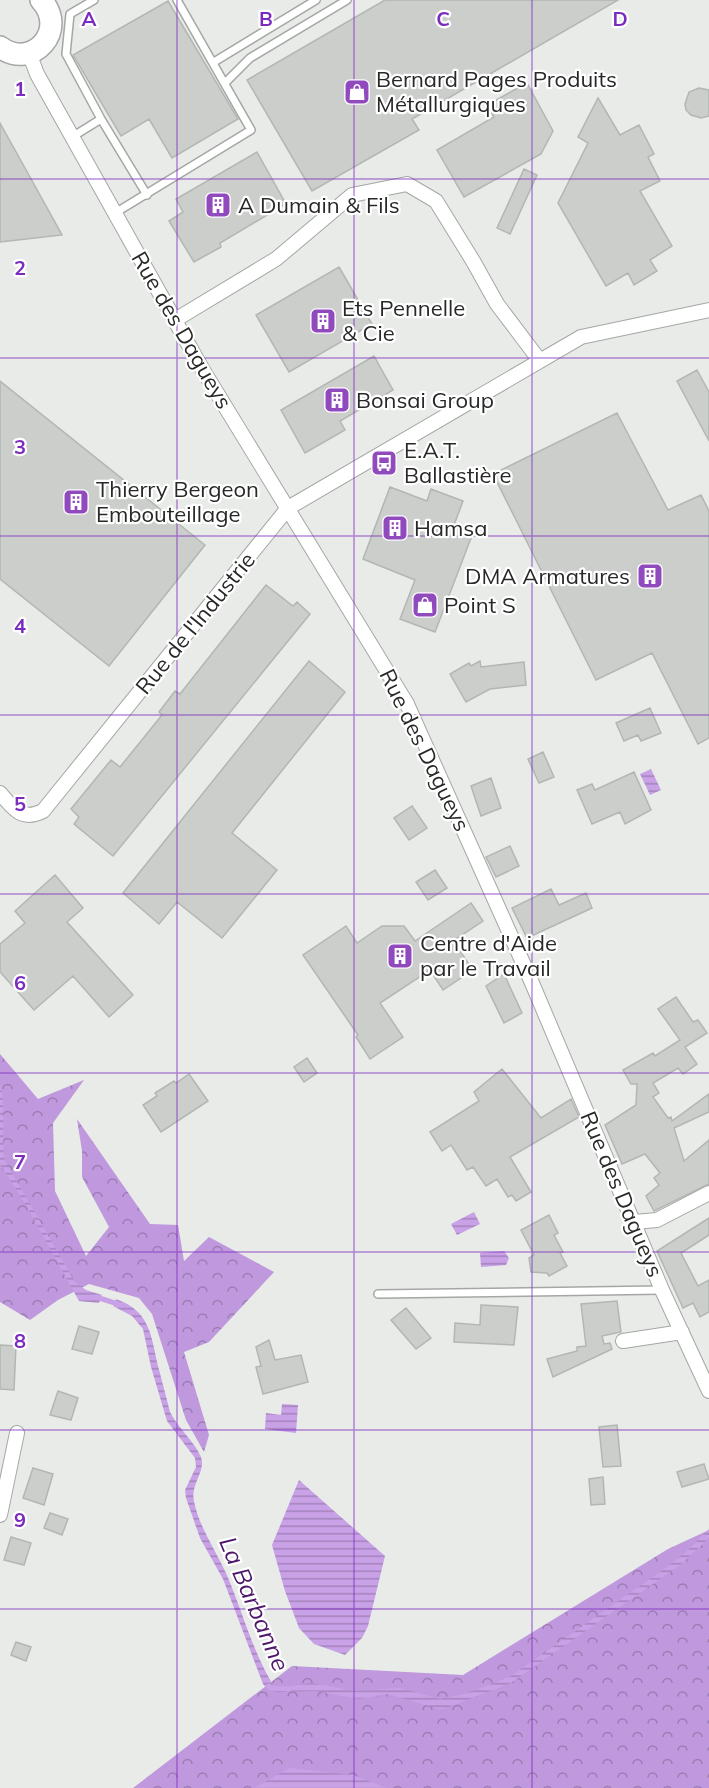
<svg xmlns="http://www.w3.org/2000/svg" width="709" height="1788" font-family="Mulish,sans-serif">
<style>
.forest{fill:url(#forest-crowns)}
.water{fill:url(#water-rules)}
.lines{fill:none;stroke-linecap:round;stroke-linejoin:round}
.stream{stroke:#c9a1e7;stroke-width:5}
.building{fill:#cbcecb;stroke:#b3b6b3;stroke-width:1.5}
.service-casing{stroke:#a4a7a4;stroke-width:10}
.minor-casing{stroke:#a4a7a4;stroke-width:16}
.primary-casing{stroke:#a4a7a4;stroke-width:24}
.service{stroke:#fff;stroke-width:7}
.minor{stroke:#fff;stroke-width:14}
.primary{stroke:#fff;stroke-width:21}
.grid{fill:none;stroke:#7b2cbf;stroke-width:1.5;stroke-opacity:0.55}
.labels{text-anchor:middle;stroke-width:4.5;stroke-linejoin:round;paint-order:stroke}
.poi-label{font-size:22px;fill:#272827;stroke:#fff;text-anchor:start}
.street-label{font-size:22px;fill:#272827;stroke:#fff}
.water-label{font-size:24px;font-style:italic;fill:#4d186a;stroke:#fff}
.grid-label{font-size:20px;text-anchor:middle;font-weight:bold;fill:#7b2cbf;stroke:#fff;stroke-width:4.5;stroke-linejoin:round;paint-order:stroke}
</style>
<defs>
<pattern id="forest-crowns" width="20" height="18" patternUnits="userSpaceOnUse" patternTransform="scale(1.5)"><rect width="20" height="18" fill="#c098dd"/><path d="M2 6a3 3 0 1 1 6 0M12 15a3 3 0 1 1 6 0" fill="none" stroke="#9c7cb3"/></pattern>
<pattern id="water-rules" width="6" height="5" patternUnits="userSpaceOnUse" patternTransform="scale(1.5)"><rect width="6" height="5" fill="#c9a1e7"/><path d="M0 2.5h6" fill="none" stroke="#a383bb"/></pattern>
</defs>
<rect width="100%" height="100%" fill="#e8ebe8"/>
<path class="forest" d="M0,1054L38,1099L84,1080L53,1123L55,1191L86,1256L109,1227L82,1177V1151L77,1119L150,1224L178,1225L184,1261L209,1237L274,1272L209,1342L184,1352L209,1435L204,1452L186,1420L152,1314L139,1298L89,1284L58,1300L30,1320L0,1302Z
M709,1530V1788H133L292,1666L463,1675L668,1549Z"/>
<path class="water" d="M651,769L661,790L650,795L640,774Z
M0,1084C7,1109 0,1136 5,1161L75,1282L86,1290L102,1295L99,1303L79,1301L26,1205L0,1164Z
M474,1212L480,1224L457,1235L451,1224Z
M504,1251L509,1258L506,1265L481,1267L480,1253Z
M116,1299C150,1311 151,1335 158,1366C162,1381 166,1396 170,1412C178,1428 195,1442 201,1457C206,1472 190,1484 194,1501C199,1527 215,1549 226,1573C243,1612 253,1655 277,1691L284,1687L312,1683L354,1691L399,1688L440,1699L469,1693L511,1676L664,1569L685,1553L709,1529V1538L680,1565L511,1683L451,1706L442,1709L435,1708L388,1694L359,1699L315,1691L277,1692L267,1689L263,1684L223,1579L200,1538L186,1498L185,1490L196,1467L195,1458L167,1421L151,1367L143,1329L132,1316L113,1306Z
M282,1404L298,1405L296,1433L265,1429L266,1413L281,1415Z
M299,1480L385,1556L368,1626L362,1638L345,1655L314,1644L299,1628L285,1591L272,1545Z
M289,1768L353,1775L387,1788H255Z"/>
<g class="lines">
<path class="stream" d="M96,1297L121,1305
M269,1686L270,1688L289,1689"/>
</g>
<path class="building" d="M385,0H618L412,119L419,130L312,191L247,80Z
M168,1L238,119L172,158L149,119L121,136L73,55Z
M527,83L553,131L541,154L464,197L437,150L494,117L487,105Z
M699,88L709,90V116L701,118L691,115L686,110L685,104L689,92Z
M598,98L620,135L639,125L654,154L648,157L660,181L640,191L672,246L650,260L657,271L634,285L628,273L606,286L558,203L588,143L578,137Z
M0,123L30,177L62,235L0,242Z
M257,152L286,204L220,243L221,247L194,262L169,221L183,212L176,199Z
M524,169L537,175L510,234L497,228Z
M339,267L372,324L289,372L256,315Z
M374,356L393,390L340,421L345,430L305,453L281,410Z
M697,370L709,392V441L677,381Z
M0,381L205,545L109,666L0,579Z
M617,413L668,510L701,495L709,511V738L698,744L652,653L596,680L493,474Z
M390,487L427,501L431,489L463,501L454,525L473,533L435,632L400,619L415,580L363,559Z
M266,585L293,606L297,602L310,614L113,856L74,824L79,817L71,809L111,760L120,767L162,715L159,712L175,691L180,694Z
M309,661L345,692L232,833L277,870L222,938L177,902L159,924L123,893Z
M480,661L481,667L524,662L526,685L490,689L466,702L450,674L469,663L471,666Z
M650,708L661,733L641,741L638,735L624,741L616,723Z
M543,752L554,777L539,783L528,759Z
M634,772L651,810L625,824L620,812L592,824L577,790L592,784L595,790Z
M491,778L501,808L481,816L471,786Z
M412,806L427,828L409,840L394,818Z
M510,846L519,866L496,877L486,857Z
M435,870L447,888L428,900L416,882Z
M55,875L83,908L67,922L133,995L109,1017L73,976L34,1010L0,972V944L25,923L15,911Z
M551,889L559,905L586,893L592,908L527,938L512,908Z
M471,903L483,921L453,941L473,970L443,990L430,970L380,1003L403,1037L370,1059L356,1037L358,1035L303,955L346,926L357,943L382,926H404L415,941Z
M504,974L522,1013L504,1023L486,986Z
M676,997L693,1022L698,1020L707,1033L685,1047L697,1064L683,1074L678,1068L653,1083L659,1093L653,1097L668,1118L671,1117L672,1121L709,1094V1112L674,1128L684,1161L709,1140V1184L654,1211L646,1196L659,1185L654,1178L660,1173L645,1154L622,1164L605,1125L636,1105L637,1084H631L623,1070L653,1053L655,1056L680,1040L658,1009Z
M307,1058L317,1073L304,1082L294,1067Z
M502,1069L541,1118L571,1099L579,1117L510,1157L531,1192L516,1201L512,1195L508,1197L497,1179L486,1186L473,1167L467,1170L451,1145L442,1151L430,1132L479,1101L474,1092Z
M189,1074L208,1101L161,1132L143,1105L157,1096L155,1093L174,1081L176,1083Z
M549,1215L558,1233L554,1235L563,1252L560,1253L567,1266L549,1276L547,1273L531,1272L529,1258L534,1255L521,1230Z
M709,1218V1235L681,1253L698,1286L709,1280V1312L700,1317L693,1303L683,1308L657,1251Z
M617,1301L621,1332L602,1336L604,1344L610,1343L612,1349L553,1377L547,1359L577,1351V1347L586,1346L581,1304Z
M481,1305L518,1307L514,1345L454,1342L455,1323L480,1325Z
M406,1308L431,1338L416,1349L391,1320Z
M79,1326L99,1332L92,1354L72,1349Z
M269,1340L275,1360L301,1355L308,1382L263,1394L256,1367L261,1366L256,1347Z
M0,1345L16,1346L14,1390L0,1389Z
M58,1391L78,1398L71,1420L50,1415Z
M617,1425L621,1466L603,1467L599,1427Z
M704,1464L709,1479L682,1487L677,1472Z
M33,1468L53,1474L44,1505L23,1498Z
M603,1477L605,1504L591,1505L589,1479Z
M50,1513L68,1519L62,1535L44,1528Z
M11,1537L31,1543L24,1565L4,1560Z
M16,1642L31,1647L26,1661L11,1655Z"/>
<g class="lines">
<g class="service-casing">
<path id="service" d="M214,62L316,0
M225,83L250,58L347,0
M101,119L147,195
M72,137L101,119L66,54L70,14L94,0
M115,213L251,130L177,0
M378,1294L662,1290"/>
</g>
<g class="minor-casing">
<path id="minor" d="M29,53L37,74L201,367L407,704L532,983L662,1290L709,1391
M175,320L276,259L352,195L407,184L436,201L473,261L497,304L540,361
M0,793C13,808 21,822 43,811L288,508L581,337L709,310
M634,1222L657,1220L709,1193
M623,1341L682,1332
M0,1515L17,1433"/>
</g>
<g class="primary-casing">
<path id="primary" d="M0,47C32,71 69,30 41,0"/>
</g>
<use href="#service" class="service"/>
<use href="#minor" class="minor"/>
<use href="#primary" class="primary"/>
</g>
<path class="grid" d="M177,0V1788M354,0V1788M532,0V1788M0,179H709M0,358H709M0,536H709M0,715H709M0,894H709M0,1073H709M0,1252H709M0,1430H709M0,1609H709"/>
<defs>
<g id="shop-square" transform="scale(1.35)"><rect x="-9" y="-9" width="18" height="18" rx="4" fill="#914abd" stroke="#fff"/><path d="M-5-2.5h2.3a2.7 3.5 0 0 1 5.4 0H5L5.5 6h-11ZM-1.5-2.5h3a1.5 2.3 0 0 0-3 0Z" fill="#fff"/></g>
<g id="building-square" transform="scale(1.35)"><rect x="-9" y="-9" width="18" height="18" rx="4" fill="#914abd" stroke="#fff"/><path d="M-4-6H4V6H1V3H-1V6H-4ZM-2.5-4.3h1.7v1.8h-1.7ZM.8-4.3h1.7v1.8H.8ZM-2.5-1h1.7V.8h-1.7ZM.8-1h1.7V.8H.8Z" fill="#fff"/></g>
<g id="bus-square" transform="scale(1.35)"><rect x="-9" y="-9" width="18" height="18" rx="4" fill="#914abd" stroke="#fff"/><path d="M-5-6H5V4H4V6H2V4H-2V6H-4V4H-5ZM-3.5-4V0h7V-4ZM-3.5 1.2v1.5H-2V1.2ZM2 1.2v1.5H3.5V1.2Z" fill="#fff"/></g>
</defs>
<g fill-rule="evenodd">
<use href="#shop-square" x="357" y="92"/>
<use href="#building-square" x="218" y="205"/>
<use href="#building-square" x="323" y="321"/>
<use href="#building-square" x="337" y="400"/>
<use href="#bus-square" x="384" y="463"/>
<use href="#building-square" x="76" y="502"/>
<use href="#building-square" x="395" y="528"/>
<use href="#building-square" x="650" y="576"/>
<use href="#shop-square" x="425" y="605"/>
<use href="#building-square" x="400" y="956"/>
</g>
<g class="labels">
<g class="poi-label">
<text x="376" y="87">Bernard Pages Produits<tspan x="376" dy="25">Métallurgiques</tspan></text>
<text x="238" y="213">A Dumain &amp; Fils</text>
<text x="342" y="316">Ets Pennelle<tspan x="342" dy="25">&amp; Cie</tspan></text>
<text x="356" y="408">Bonsai Group</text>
<text x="404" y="458">E.A.T.<tspan x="404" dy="25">Ballastière</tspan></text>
<text x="96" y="497">Thierry Bergeon<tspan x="96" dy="25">Embouteillage</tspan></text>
<text x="414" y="536">Hamsa</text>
<text x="630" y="584" text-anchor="end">DMA Armatures</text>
<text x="444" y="613">Point S</text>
<text x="420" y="951">Centre d'Aide<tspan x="420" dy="25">par le Travail</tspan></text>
</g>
<g class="street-label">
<text transform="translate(182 330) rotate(60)" y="8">Rue des Dagueys</text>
<text transform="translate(195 623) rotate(-51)" y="8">Rue de l'Industrie</text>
<text transform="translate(425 750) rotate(64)" y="8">Rue des Dagueys</text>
<text transform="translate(622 1194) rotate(67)" y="8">Rue des Dagueys</text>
</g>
<g class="water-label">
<text transform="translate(254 1604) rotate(67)" y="8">La Barbanne</text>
</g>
</g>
<g class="grid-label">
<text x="89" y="26">A</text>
<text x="266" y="26">B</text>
<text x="443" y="26">C</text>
<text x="620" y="26">D</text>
<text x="20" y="96">1</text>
<text x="20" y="275">2</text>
<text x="20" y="454">3</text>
<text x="20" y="633">4</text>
<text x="20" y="811">5</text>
<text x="20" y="990">6</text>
<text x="20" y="1169">7</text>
<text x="20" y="1348">8</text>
<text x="20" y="1527">9</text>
</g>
</svg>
